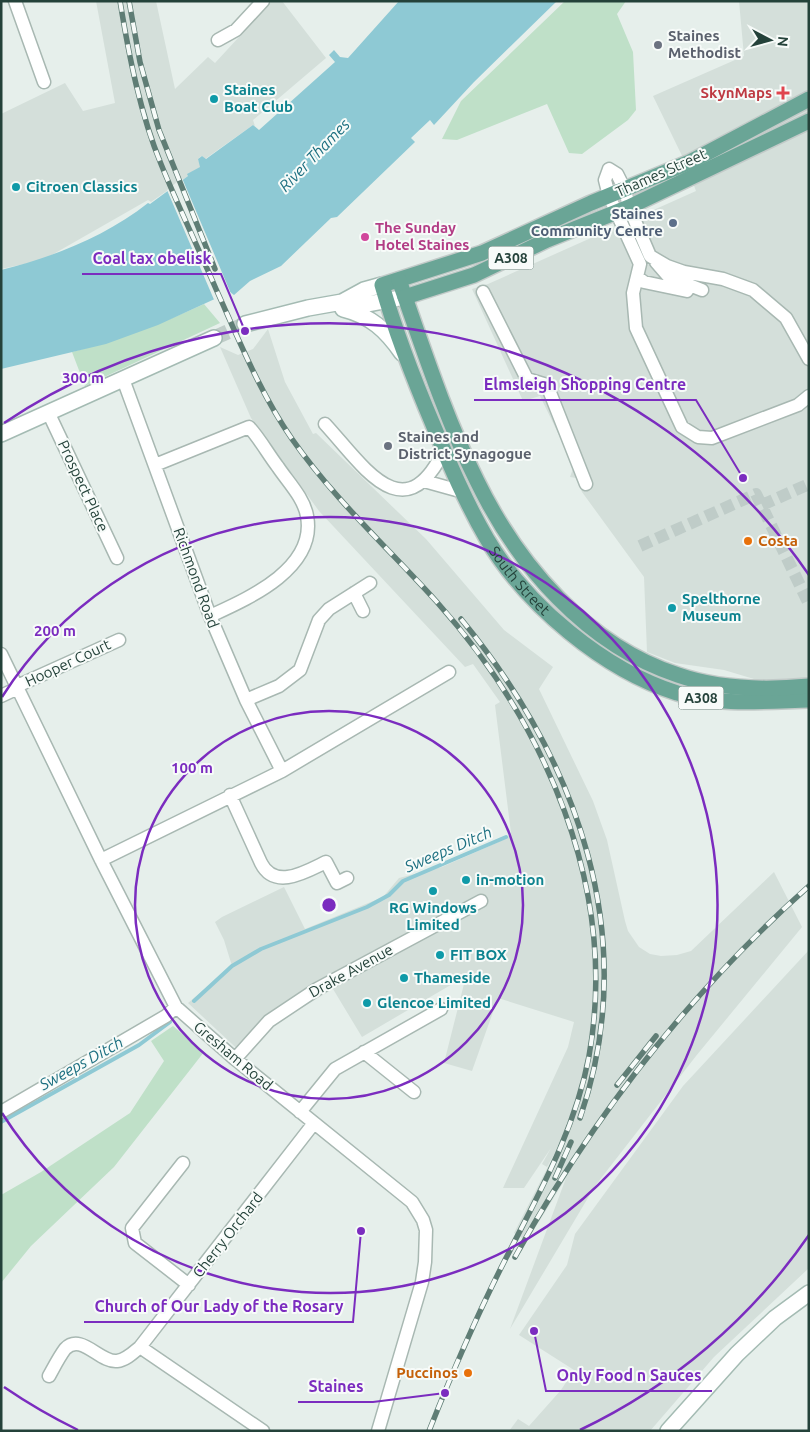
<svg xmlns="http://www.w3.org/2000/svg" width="810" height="1432" font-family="Ubuntu,sans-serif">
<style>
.built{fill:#d4dfda}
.green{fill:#bfe0c8}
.water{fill:#8ec9d4}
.pier{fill:#e6efeb}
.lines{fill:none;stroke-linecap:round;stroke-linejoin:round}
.stream{stroke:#8ec9d4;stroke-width:4}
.street-tunnel{stroke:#bfccc8;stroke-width:12;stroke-dasharray:12 6;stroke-linecap:butt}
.secondary-tunnel{stroke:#bfccc8;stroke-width:15;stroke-dasharray:15 8;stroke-linecap:butt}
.street-casing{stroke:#a8b8b2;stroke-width:15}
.secondary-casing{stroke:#a4bbb3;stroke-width:18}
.primary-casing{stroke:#c2cac8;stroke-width:18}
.street{stroke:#fff;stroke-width:12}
.secondary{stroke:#fff;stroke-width:15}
.primary{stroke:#6aa596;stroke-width:15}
.rail-casing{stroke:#5f7d75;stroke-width:5.5}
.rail{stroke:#f7fbf9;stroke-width:4;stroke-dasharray:11;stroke-linecap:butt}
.ring{fill:none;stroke:#7b2cbf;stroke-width:2.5}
.worship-dot{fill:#6b7280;stroke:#f7fbf9;stroke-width:2}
.health-dot{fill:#e0444e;stroke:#f7fbf9;stroke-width:2}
.culture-dot{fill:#0f9aa8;stroke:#f7fbf9;stroke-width:2}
.service-dot{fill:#5c6f8a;stroke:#f7fbf9;stroke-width:2}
.hotel-dot{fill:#d1479c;stroke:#f7fbf9;stroke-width:2}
.food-dot{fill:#e8710a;stroke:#f7fbf9;stroke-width:2}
.labels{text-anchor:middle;stroke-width:4;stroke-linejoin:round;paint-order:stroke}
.shield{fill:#f7fbf9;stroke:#637a73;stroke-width:1}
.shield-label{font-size:14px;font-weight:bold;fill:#24423a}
.worship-label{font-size:15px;font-weight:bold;fill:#5b616d;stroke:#f7fbf9;text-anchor:start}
.culture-label{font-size:15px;font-weight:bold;fill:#0d838f;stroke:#f7fbf9;text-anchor:start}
.health-label{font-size:15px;font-weight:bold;fill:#be3a42;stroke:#f7fbf9;text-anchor:end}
.street-label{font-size:15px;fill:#24423a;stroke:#f7fbf9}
.service-label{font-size:15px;font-weight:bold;fill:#4e5e75;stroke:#f7fbf9;text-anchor:end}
.hotel-label{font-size:15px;font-weight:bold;fill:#b23c85;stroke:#f7fbf9;text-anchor:start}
.food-label{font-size:15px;font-weight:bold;fill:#c56008;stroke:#f7fbf9;text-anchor:start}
.water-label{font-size:16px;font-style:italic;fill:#1c6f80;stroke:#f7fbf9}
.centre{fill:#7b2cbf;stroke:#f7fbf9;stroke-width:2.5}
.ring-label{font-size:15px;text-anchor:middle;font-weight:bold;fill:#7b2cbf;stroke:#f7fbf9;stroke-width:4;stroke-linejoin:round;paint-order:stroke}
.leader{fill:none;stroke:#7b2cbf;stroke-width:2}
.callout-dot{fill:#7b2cbf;stroke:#f7fbf9;stroke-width:2}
.callout-label{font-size:16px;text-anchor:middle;font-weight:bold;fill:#7b2cbf;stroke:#f7fbf9;stroke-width:4;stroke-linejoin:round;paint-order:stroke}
</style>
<rect width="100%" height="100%" fill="#e6efeb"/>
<path class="built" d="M96,1H156L175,89L208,57L215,63L272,1H282L326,58L253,120L255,126L253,125L205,159L202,156L200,157L198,159L201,167L188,174V176L151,202L148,200L43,260L1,269V114L65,83L83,111L115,103Z
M739,1H809V680L767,683L724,670L675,663L647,652L644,577L582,492L576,478L570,477L574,466L540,396L523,401L472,289L488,284L696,191L686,164L653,96L744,56Z
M268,329L285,382L313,434L316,433L426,539L504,630L553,667L539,689L593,801L607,840L625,921L628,931L639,947L650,954L661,956L677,955L691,951L774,872L802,927L696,1056L595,1186L510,1329L566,1178L527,1241L514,1233L556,1151L547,1167L542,1164L551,1148L524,1188H503L568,1047L574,1022L498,998L472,1071L444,1063L466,976L362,1037L333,989L268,1028L248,1050L246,1057L188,1003L232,966L224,940L215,922L222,917L284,887L305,929L383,897L399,878L442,867L503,840L511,833L495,705L500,702L473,664L465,667L319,511L251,418L220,347L238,355L253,349Z
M809,950V1268L714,1357L650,1431H509L518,1419L529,1426L561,1390L574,1370L519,1335L567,1265L575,1234L683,1086Z"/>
<path class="green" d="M565,1H626L617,14L633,52L636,110L628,120L582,154L569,153L547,104L457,140L442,139L461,101Z
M204,304L220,323L85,386L72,352C118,340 161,324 204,304Z
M173,1026L204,1052L114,1167L31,1246L1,1283V1195L41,1172L130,1113L164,1061L151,1041Z"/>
<path class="water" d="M399,1H557L474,82L434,125L430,120L411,138L415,142L337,217L331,218L281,266L250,281L234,295L230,292L158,325L106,344L1,369V270C54,257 106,236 148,203L150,204L188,176L187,174L200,167L198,159L202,156L206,159L253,125L259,130L335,62L329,55L334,50L340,57L348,58Z"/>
<path class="pier" d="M182,178L232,296L230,295L215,302L167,190Z"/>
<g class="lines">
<path class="stream" d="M194,1001L232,966L261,949L367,907L389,895L403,881L506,837
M1,1122L139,1045L170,1022"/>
<path class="street-tunnel" d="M762,505L809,484
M640,546L756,494L809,604"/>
<path class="secondary-tunnel" d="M214,338L245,324"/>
<g class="street-casing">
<path id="street" d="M15,1L44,82
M218,40L236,30L263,1
M656,262L669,277L702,290
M637,277L644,282L687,291
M483,292L527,379L547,385L586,484
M809,359L786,318L753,290L723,279L684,272L667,266L650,256L629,207L625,190L617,174L609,169L605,180L609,196L640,264L633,293L636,328L682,427L698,437L712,438L798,405L809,396
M123,379L210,616L246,700L282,771
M49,414L117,558
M325,424C362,464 404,534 444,450
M155,465L249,427C260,439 268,454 278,467C288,482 304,498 307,516C317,569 247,599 210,616
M424,481L460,491
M354,593L363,611
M1,654L101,860L176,1007L235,1059L412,1202L423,1220L426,1230L425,1262L422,1282L378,1431
M17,686L119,640
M1,696L18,688
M246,700L279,686L300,670L319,620L329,609L370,583
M230,795L261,863C275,891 307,871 326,862L337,883L347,878
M101,860L282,771L449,672
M364,1052L414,1092
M235,1059L269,1021L317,989L481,901
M1,1112L166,1016L176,1007
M300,1112L335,1069L441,1009
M183,1163L132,1228L135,1243L189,1285
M49,1376C54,1367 59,1357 65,1349C81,1332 100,1363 117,1361C126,1360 134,1352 140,1347
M263,1431L140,1347L314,1123"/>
</g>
<g class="secondary-casing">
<path id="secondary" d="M342,302L364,290L382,285
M343,309C371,316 386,330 402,353
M245,324L308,308L342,302L368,304L405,297
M1,434L214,338
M668,1431L737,1354L775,1318L809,1293"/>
</g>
<g class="primary-casing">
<g id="primary">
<path id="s1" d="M809,99L690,162L591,203L482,253L382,285C396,334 414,380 434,427C450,465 466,503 487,539C526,605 604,670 677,693C715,706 769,701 809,700"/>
<path d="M399,280C423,348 445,417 477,481C518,565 586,645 678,675C718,689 767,690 809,686"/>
<path d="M405,297L474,275L547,240L629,207L809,121"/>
</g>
</g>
<use href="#street" class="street"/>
<use href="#secondary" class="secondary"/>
<use href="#primary" class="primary"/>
<g class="rail-casing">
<path id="rail" d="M120,1C129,56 140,113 161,164C178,206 198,247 216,289C239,340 260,393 292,439C334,499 387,547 436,601C545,723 619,889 589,1056C575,1131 538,1195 504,1262C476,1317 452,1373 429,1431
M129,1L140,62L159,130L215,269
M461,619C578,761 642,938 580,1118
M617,1085L656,1036
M555,1178L571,1142
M515,1257C592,1118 690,992 809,886"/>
</g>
<use href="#rail" class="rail"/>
</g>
<g class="ring">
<circle cx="329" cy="905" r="194"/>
<path d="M2 697A388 388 0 1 1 2 1113"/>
<path d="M809 1235A582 582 0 0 1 580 1430M78 1430A582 582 0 0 1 4 1387M4 423A582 582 0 0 1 809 575"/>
</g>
<g class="worship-dot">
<circle cx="658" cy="45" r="5"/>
<circle cx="388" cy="446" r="5"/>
</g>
<path class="health-dot" d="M780.5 85.5h5v5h5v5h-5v5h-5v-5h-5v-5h5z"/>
<g class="culture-dot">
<circle cx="214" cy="99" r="5"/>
<circle cx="16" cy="187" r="5"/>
<circle cx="672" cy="608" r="5"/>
<circle cx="466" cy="880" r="5"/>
<circle cx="433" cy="891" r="5"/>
<circle cx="440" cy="955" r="5"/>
<circle cx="404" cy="978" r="5"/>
<circle cx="367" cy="1003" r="5"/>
</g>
<circle class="service-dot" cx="673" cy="223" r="5"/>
<circle class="hotel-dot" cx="365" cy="237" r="5"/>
<g class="food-dot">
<circle cx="748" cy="541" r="5"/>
<circle cx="468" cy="1373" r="5"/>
</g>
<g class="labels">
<g class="shield">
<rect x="488.5" y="246.5" width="45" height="23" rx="4"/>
<rect x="678.5" y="686.5" width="45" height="23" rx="4"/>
</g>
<g class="shield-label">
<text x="511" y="263">A308</text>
<text x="701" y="703">A308</text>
</g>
<g class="worship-label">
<text x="668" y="41">Staines<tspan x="668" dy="17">Methodist</tspan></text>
<text x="398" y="442">Staines and<tspan x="398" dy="17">District Synagogue</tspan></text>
</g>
<g class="culture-label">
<text x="224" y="95">Staines<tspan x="224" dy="17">Boat Club</tspan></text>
<text x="26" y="192">Citroen Classics</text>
<text x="682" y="604">Spelthorne<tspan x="682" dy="17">Museum</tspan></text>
<text x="476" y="885">in-motion</text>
<text x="433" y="913" text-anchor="middle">RG Windows<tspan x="433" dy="17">Limited</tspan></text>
<text x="450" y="960">FIT BOX</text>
<text x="414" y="983">Thameside</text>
<text x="377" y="1008">Glencoe Limited</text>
</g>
<g class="health-label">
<text x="772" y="98">SkynMaps</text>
</g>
<g class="street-label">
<text transform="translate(661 173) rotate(-24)" y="5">Thames Street</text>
<text transform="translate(83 486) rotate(65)" y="5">Prospect Place</text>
<text transform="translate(196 578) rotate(70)" y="5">Richmond Road</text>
<text dy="5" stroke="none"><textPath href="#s1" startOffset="795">South Street</textPath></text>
<text transform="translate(68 663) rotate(-25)" y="5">Hooper Court</text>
<text transform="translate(351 971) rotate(-29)" y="5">Drake Avenue</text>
<text transform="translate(233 1056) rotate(40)" y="5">Gresham Road</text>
<text transform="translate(228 1235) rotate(-52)" y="5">Cherry Orchard</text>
</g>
<g class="service-label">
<text x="663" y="219">Staines<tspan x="663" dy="17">Community Centre</tspan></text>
</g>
<g class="hotel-label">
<text x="375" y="233">The Sunday<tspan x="375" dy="17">Hotel Staines</tspan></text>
</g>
<g class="food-label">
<text x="758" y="546">Costa</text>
<text x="458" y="1378" text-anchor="end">Puccinos</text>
</g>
<g class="water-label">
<text transform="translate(314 155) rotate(-46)" y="6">River Thames</text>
<text transform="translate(448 849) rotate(-23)" y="6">Sweeps Ditch</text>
<text transform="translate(81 1063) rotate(-29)" y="6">Sweeps Ditch</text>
</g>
</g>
<circle cx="329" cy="905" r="8" class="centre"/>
<g class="ring-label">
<text x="83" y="383">300 m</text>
<text x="55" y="636">200 m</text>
<text x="192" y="773">100 m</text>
</g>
<path class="leader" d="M245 331L221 274H82M743 478L696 400H474M361 1231L353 1322H84M534 1331L546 1391H712M445 1393L373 1402H298"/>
<g class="callout-dot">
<circle cx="245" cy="331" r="5"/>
<circle cx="743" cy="478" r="5"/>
<circle cx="361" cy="1231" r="5"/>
<circle cx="534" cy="1331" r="5"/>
<circle cx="445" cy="1393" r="5"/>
</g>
<g class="callout-label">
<text x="152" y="264">Coal tax obelisk</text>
<text x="585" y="390">Elmsleigh Shopping Centre</text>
<text x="219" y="1312">Church of Our Lady of the Rosary</text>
<text x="629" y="1381">Only Food n Sauces</text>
<text x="336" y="1392">Staines</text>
</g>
<rect width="810" height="1432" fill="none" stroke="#24423a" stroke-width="5"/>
<g transform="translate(770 40) rotate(96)" stroke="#f7fbf9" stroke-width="4" paint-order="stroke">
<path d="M0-4L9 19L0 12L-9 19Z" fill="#24423a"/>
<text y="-8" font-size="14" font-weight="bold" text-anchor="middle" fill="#24423a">N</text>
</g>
</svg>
